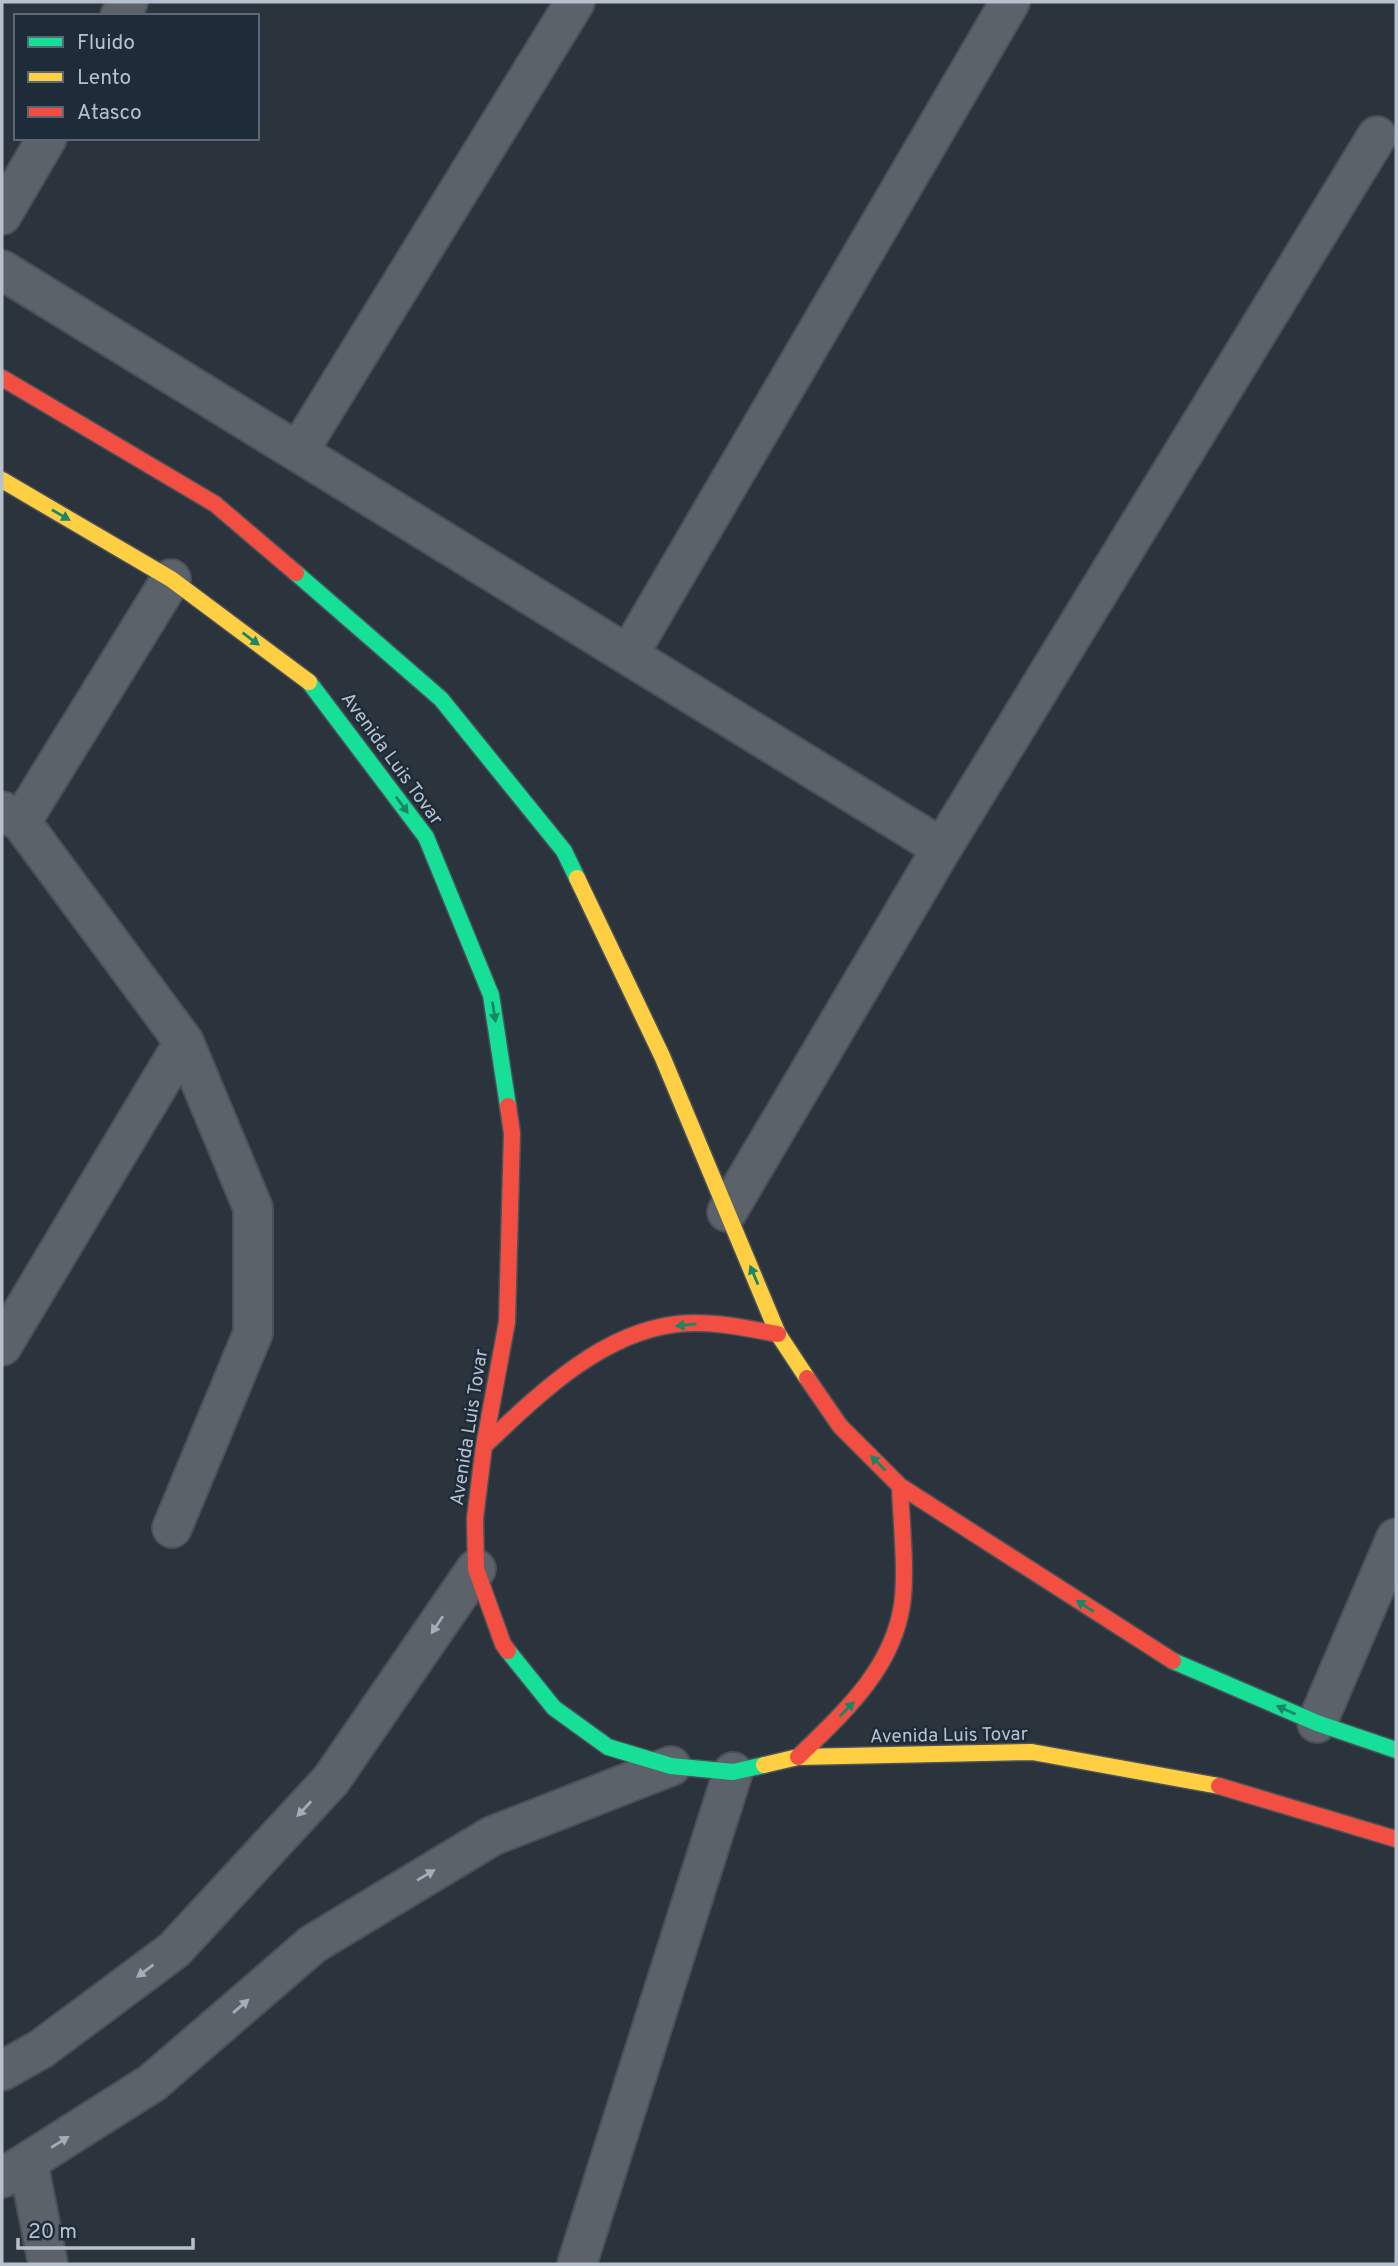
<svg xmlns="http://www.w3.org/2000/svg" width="1398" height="2266" font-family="Overpass,sans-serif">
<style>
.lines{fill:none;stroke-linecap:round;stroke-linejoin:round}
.street-casing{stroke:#4a5056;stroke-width:42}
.fast-casing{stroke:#495159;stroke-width:19}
.slow-casing{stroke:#495159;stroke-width:19}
.jam-casing{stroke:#495159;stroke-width:19}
.street{stroke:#5c626a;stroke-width:38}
.fast{stroke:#16e098;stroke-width:16}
.slow{stroke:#ffcf43;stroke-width:16}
.jam{stroke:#f24e42;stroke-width:16}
.oneway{fill:#1a8668}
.oneway2{fill:#a4aeb9}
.labels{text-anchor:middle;stroke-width:5;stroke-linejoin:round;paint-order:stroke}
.street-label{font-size:19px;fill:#b6c1cd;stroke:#1e2b38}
</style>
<rect width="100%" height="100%" fill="#2b343c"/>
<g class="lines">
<g class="street-casing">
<path id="street" d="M120,16L128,2
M2,215L47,138
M2,270L942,848
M298,452L575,2
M629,654L1010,2
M2,811L21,822L184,1042L253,1208V1333L172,1528
M21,822L171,579
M727,1212L942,848L1377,136
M2,1346L184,1042
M1317,1723L1396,1538
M2,2071L41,2049L174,1950L331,1780L476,1569
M28,2162L48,2264
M2,2178L152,2083L313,1944L492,1836L671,1766
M577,2264L733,1772"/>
</g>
<g class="fast-casing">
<path id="fast" d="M296,573L441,699L564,851L577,878
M309,682L426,837L491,995L508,1106
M508,1651L554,1708L608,1747L671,1766L733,1772L764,1765
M1173,1661L1317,1723L1396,1750"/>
</g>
<g class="slow-casing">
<path id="slow" d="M2,480L171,579L309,682
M577,878L662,1056L778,1334L807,1378
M764,1765L798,1757L1032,1752L1219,1786"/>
</g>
<g class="jam-casing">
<path id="jam" d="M2,378L215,504L296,573
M508,1106L512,1133L507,1322L484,1446L475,1518L476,1569L503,1644L508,1651
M807,1378L840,1426L900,1486L1173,1661
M484,1446C538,1395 600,1333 677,1324C711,1320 745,1328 778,1334
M798,1757C843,1713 892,1670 902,1605C907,1571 901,1521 900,1486
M1219,1786L1396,1839"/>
</g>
<use href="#street" class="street"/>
<use href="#fast" class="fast"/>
<use href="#slow" class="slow"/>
<use href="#jam" class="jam"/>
</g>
<defs><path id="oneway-solid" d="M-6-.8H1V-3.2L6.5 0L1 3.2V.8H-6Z" transform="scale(1.75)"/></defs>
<g class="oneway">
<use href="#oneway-solid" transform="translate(61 515) rotate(30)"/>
<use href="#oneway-solid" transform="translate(251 639) rotate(37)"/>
<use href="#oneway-solid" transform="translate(402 805) rotate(54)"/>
<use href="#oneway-solid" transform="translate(494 1012) rotate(81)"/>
<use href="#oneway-solid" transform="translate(754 1275) rotate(-113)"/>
<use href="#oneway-solid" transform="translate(686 1325) rotate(174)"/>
<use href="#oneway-solid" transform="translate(878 1463) rotate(-135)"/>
<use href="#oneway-solid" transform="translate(1085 1606) rotate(-147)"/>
<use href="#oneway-solid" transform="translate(847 1709) rotate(-45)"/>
<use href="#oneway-solid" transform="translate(1286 1710) rotate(-156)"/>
</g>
<g class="oneway2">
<use href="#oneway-solid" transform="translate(437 1625) rotate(124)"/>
<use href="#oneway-solid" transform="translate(304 1809) rotate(133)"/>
<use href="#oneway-solid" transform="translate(426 1875) rotate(-31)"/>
<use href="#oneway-solid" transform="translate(145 1971) rotate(143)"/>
<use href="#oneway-solid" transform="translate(241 2006) rotate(-41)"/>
<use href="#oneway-solid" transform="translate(60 2142) rotate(-32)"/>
</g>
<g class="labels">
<g class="street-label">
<text transform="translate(393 758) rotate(54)" y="7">Avenida Luis Tovar</text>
<text transform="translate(468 1427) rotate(-81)" y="7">Avenida Luis Tovar</text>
<text transform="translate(949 1734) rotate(-1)" y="7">Avenida Luis Tovar</text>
</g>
</g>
<rect width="1398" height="2266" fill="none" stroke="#b6c1cd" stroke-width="7"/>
<rect x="14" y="14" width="245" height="126" fill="#1e2b38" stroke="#5b6774" stroke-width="2"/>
<rect x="28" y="37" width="35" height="10" fill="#16e098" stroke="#5b6774" stroke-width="2"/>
<text x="77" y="49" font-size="21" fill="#b6c1cd">Fluido</text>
<rect x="28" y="72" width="35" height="10" fill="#ffcf43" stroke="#5b6774" stroke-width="2"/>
<text x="77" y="84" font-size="21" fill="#b6c1cd">Lento</text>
<rect x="28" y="107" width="35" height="10" fill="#f24e42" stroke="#5b6774" stroke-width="2"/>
<text x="77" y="119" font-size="21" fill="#b6c1cd">Atasco</text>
<path d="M18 2238v10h175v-10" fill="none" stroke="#b6c1cd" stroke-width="3.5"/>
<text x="28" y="2238" font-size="21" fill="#b6c1cd" stroke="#1e2b38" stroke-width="5" paint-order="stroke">20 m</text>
</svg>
